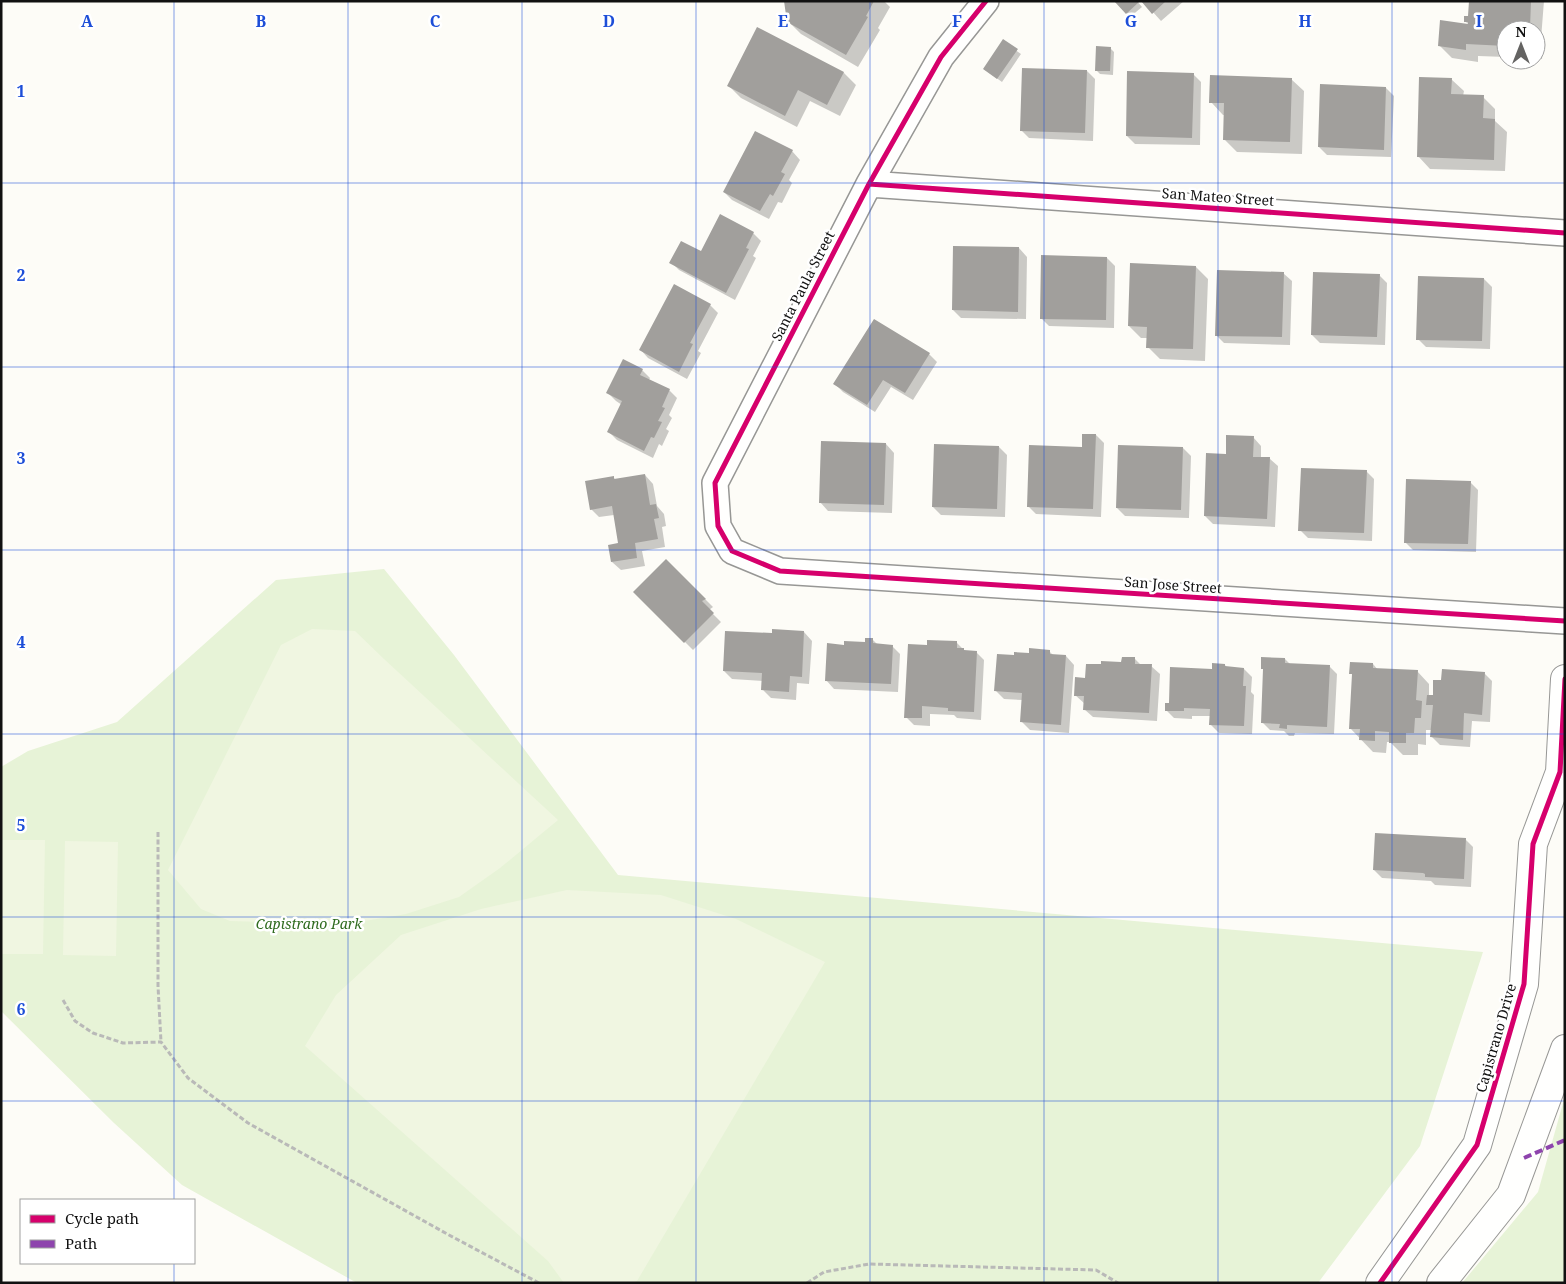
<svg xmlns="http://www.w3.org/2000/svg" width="1566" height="1284" font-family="'Noto Serif',serif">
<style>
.green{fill:#e7f3d7}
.pitch{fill:#f0f6e1}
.shadow{fill:#0003}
.building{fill:#a19f9c}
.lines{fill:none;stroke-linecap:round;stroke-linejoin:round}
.minor-casing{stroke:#979795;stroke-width:28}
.tertiary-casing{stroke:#979795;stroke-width:30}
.path{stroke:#b9b9b8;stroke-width:3;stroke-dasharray:5 2.5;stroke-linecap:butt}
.minor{stroke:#fffffe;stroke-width:25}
.tertiary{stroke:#fffffe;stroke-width:28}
.quiet{stroke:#8e44ad;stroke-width:4;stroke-dasharray:8 4;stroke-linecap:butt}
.cycleway-casing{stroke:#fff;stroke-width:8}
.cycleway{stroke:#d6006c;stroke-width:5}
.grid{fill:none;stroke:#1d4ed8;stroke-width:1;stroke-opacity:0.55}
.labels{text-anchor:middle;stroke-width:5;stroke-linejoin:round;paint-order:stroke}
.street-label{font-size:14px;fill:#111;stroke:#fff}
.park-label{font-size:14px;font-style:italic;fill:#2f6b1f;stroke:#fff}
.grid-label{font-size:16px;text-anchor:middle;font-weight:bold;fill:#1d4ed8;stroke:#fff;stroke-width:5;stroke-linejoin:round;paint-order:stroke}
</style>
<rect width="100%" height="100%" fill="#fdfcf7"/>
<path class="green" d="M384,569L454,655L618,875L1483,952L1420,1146L1318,1283H357L182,1185L114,1123L1,1011V767L28,751L117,722L276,580Z
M1565,1096V1283H1462L1538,1192Z"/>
<path class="pitch" d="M312,629L355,631L384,659L558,820L500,868L459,897L406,914L353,923H293L230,921L201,909L168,870L281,645Z
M1,840H45L43,954H1Z
M65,841L118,842L116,956L63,955Z
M567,890L661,895L736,919L825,962L637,1281L632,1283H564L548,1261L305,1046L336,995L401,935L481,909Z"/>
<path class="shadow" d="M785,1H884L890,7L878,28L880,30L858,67L801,34L788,21Z
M1116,1H1137L1142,7L1130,17Z
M1143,1H1184L1161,21Z
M1470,1H1544L1541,39L1544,41L1542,59H1536V30H1506V57L1478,56V62L1452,58L1439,45L1469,25L1465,21L1469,18Z
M758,29L844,73L856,85L840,116L810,101L797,127L741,98L729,86Z
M1003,41L1021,54L1002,82L984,69Z
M1110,48L1114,52L1113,75L1100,74L1096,70Z
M1087,71L1095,79L1093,141L1029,138L1021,130Z
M1193,74L1201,82L1200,145L1135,144L1127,136Z
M1291,79L1304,91L1302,154L1237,152L1225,140V115H1223L1211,102Z
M1451,79L1464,91L1463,96L1483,97L1495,109V121L1507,132L1505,171L1430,169L1418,156Z
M1386,88L1394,96L1391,157L1327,155L1319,147Z
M755,132L792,151L800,160L789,180L792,183L782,203L778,202L769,219L732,200L724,192Z
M753,233L761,241L753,256L756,258L735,300L679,270L671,262Z
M1019,248L1027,257L1026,319L961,318L953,310Z
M1107,258L1115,266L1114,328L1049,326L1041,318Z
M1196,267L1208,279L1205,361L1160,359L1148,347V338H1141L1129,326Z
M1283,273L1292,281L1290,345L1224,343L1216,335Z
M1379,275L1387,283L1385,345L1320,343L1312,335Z
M1484,279L1492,287L1490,349L1426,347L1418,339Z
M710,305L718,313L698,351L701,353L687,379L648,358L640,349Z
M874,320L929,354L937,362L913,400L891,387L875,412L843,392L835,384Z
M642,370L650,378L649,380L669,390L677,398L669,415L672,418L666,429L669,431L662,446L659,444L653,458L617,440L609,432L622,405L616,401L608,393Z
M1096,435L1104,443L1101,517L1036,514L1028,506Z
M1253,437L1261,446V458H1269L1278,466L1275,527L1213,524L1205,516L1227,456Z
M886,444L894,453L892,513L828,511L820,502Z
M999,447L1007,455L1005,517L941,515L933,507Z
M1183,448L1191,456L1189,518L1125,516L1117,508Z
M1366,471L1374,479L1372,541L1308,538L1300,530Z
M645,475L653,484L657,506L664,514L666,526L662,527L665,547L642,551L645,566L621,570L612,562L619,544L614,515L599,517L591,509L614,478L616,480Z
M1470,482L1478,490L1476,552L1413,550L1405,542Z
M666,560L713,607L709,610L721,622L693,650L635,592Z
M804,632L812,641L809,684L797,683L796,700L771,698L763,690V681L732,679L724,671L773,635Z
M872,639L878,645L892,646L900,654L898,692L834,689L826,680L845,646L866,644Z
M957,643L966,652H976L984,660L981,720L957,718L954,715L930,714V726L914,725L906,717L929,646Z
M1049,651L1054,656H1066L1074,665L1069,733L1030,730L1022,722L1023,700L1004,699L996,691L1015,657Z
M1135,659L1141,665L1151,666L1160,674L1157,721L1093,717L1084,709L1085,704L1075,695L1086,679Z
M1285,659L1290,664L1329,666L1337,674L1334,734L1295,733L1294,736H1289L1284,731L1270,730L1262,722Z
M1373,664L1378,670L1417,671L1429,684V697H1434L1484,673L1492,681L1490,722L1472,721L1470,747L1440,745L1432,737V730H1426V745L1418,744V755H1403L1390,742H1387L1386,753L1373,752L1350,728L1353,676L1351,673Z
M1225,665L1227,668L1244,669L1252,677L1251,692L1254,695L1252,734L1219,733L1211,725V716H1192V719L1174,718L1166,710L1170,705Z
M1465,839L1473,847L1471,887L1435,885L1431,881L1382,878L1374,870Z"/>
<path class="building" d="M784,1H874L866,16L868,17L846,55L787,22Z
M1114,1H1138L1139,2L1126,14Z
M1141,1H1166L1152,14Z
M1469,1H1531L1530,28H1532V30H1506V46L1466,44V50L1438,46L1440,20L1468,24V22H1464V16H1468Z
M757,27L844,72L827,105L798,90L785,116L727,86Z
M1003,39L1018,49L997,79L983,69Z
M1096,46L1111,47L1110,71H1095Z
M1022,68L1087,70L1085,133L1020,131Z
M1127,71L1194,73L1192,138L1126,136Z
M1210,75L1292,78L1290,142L1223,140L1224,103H1209Z
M1419,77L1452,78L1451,94L1484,95L1483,118L1495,119L1494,160L1417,157Z
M1320,84L1386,87L1384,150L1318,147Z
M755,131L793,150L781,172L785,174L773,196L770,194L760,211L723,192Z
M720,214L754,232L746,248L749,249L726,293L669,263L681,241L701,251Z
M953,246L1019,247L1018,312L952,310Z
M1041,255L1107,257L1106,320L1040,319Z
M1130,263L1196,266L1193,349L1146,348L1147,327L1128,326Z
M1217,270L1284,272L1282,337L1215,336Z
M1313,272L1380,274L1377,337L1311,335Z
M1418,276L1484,278L1482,341L1416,340Z
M674,284L711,304L690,343L693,344L679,372L639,350Z
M874,319L930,353L905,393L883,380L867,405L833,384Z
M623,359L643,369L640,375L670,389L662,407L665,408L658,421L662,422L654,438L651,437L644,451L607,432L622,401L606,393Z
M1082,434H1096L1093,509L1027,507L1029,445L1082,447Z
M1226,435L1254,436L1253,457H1270L1267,519L1204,516L1206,453L1226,454Z
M821,441L886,443L884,505L819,503Z
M934,444L999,446L997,509L932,507Z
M1118,445L1183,447L1181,510L1116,508Z
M1301,468L1367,470L1364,533L1298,531Z
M645,474L650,505L656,504L659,518L654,519L658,539L635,543L637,558L611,562L608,545L618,543L612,506L590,510L585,481L614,476V479Z
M1406,479L1471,481L1468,544L1404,543Z
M666,559L706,599L702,601L714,613L684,643L633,592Z
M772,629L804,631L802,677L790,676L789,692L761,690L762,673L723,671L725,631L772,633Z
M865,638H873V643L893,645L891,684L825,681L827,643L844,645V641L865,642Z
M927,640L957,641V648H964V650L977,651L974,712L948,711V708L922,706V718H904L908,644L927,645Z
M1029,648L1050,650V654L1066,655L1061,725L1020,722L1022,693L994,691L997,654L1014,655V652L1029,653Z
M1122,657H1135V664H1152L1149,713L1083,710L1084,696H1074L1075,677L1085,678L1086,664H1101V661L1121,662Z
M1261,657L1285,658V663L1330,665L1327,727L1287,725V729L1279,728L1280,724L1261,723L1263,669H1261Z
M1350,662L1373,663V668L1418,670L1416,700L1422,701L1421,718H1415L1414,733H1406V743H1389V732L1375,731V741L1359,740L1360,729H1349L1352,674H1349Z
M1212,663L1225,664V666L1244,668L1243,686H1246L1244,726L1209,725L1210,709L1184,708V711H1165V703H1169L1170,667L1212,669Z
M1442,669L1485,672L1482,715L1464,713L1463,740L1430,737L1433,705H1426L1427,695H1433V680H1441Z
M1375,833L1466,838L1464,879L1425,877V874L1423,873L1373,870Z"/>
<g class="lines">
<g class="minor-casing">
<path id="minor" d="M986,1L941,57L869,184L715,483L718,526L732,551L780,571L1565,621
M869,184L1565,233"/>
</g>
<g class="tertiary-casing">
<path id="tertiary" d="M1380,1283L1477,1145L1524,984L1533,844L1560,772L1565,679
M1441,1283L1511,1195L1565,1049"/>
</g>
<path class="path" d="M158,832V986L161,1042
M63,1000L75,1021L93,1033L123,1043L161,1042L188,1078L248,1123L449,1235L539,1283
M807,1283L824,1272L869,1264L1096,1270L1118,1283"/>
<use href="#minor" class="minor"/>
<use href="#tertiary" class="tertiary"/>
<path class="quiet" d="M1524,1158L1565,1140"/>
<g class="cycleway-casing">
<path id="cycleway" d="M986,1L941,57L869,184L715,483L718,526L732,551L780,571L1565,621
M869,184L1565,233
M1380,1283L1477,1145L1524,984L1533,844L1560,772L1565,679"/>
</g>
<use href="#cycleway" class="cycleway"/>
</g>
<path class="grid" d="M174,1V1200M348,1V1283M522,1V1283M696,1V1283M870,1V1283M1044,1V1283M1218,1V1283M1392,1V1283M1,183H1565M1,367H1565M1,550H1565M1,734H1565M1,917H1565M1,1101H1565M174,1263V1283"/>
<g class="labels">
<g class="street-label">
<text transform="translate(1218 197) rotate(4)" y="5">San Mateo Street</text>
<text transform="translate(803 286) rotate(-63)" y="5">Santa Paula Street</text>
<text transform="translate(1173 585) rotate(4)" y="5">San Jose Street</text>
<text transform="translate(1496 1038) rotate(-74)" y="5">Capistrano Drive</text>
</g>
<g class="park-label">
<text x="309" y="929">Capistrano Park</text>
</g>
</g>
<g class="grid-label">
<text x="87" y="27">A</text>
<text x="261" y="27">B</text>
<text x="435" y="27">C</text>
<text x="609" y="27">D</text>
<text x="783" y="27">E</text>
<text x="957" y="27">F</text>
<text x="1131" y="27">G</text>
<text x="1305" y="27">H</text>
<text x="1479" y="27">I</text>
<text x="21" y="97">1</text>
<text x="21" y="281">2</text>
<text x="21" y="464">3</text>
<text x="21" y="648">4</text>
<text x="21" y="831">5</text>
<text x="21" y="1015">6</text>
</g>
<rect width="1566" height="1284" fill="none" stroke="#111111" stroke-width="5"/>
<rect x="20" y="1199" width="175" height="65" fill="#ffffff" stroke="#a0a0a0"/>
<rect x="30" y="1215" width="25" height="8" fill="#d6006c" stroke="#a0a0a0"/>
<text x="65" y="1224" font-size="15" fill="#111111">Cycle path</text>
<rect x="30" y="1240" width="25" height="8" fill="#8e44ad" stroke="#a0a0a0"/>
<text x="65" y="1249" font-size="15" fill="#111111">Path</text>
<g transform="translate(1521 45)"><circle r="24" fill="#ffffff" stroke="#a0a0a0"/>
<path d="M0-4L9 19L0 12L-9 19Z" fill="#646362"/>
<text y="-8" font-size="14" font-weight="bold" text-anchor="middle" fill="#111111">N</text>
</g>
</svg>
